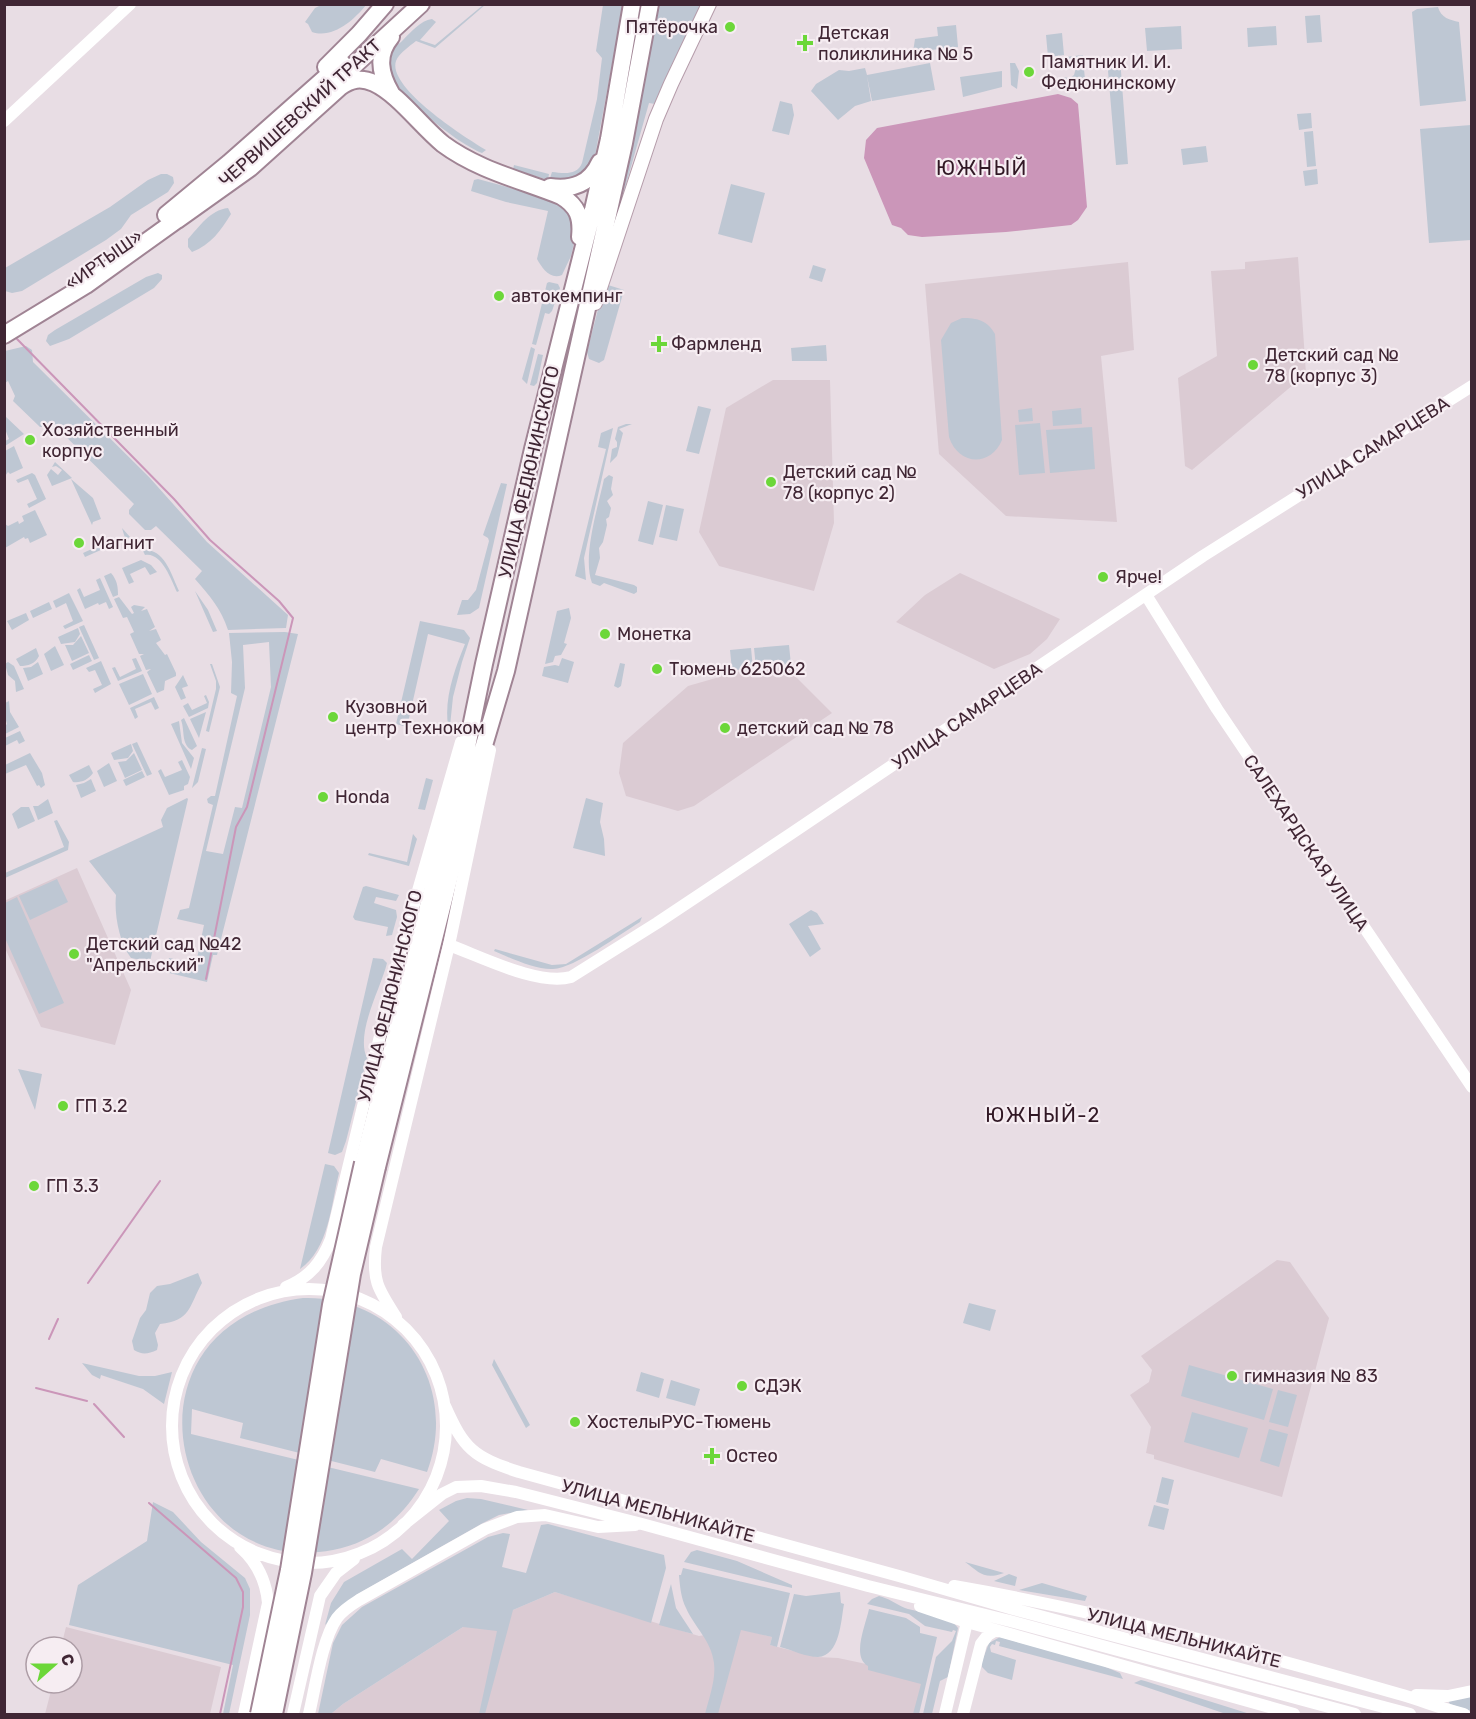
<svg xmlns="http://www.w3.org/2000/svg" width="1476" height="1719" font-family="Rubik,sans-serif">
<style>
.built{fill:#dbcbd3}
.green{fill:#bec7d3;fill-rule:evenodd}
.water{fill:#cb96b9}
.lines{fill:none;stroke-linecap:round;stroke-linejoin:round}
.stream{stroke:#cb96b9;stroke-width:2}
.primary-casing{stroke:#b59caa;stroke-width:16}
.highway-casing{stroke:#a08494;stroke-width:20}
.secondary{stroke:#fff;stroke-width:12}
.primary{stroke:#fff;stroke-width:14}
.highway{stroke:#fff;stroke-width:16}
.highway-bridge-casing{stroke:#a08494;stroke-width:20;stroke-linecap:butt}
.highway-bridge{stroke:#fff;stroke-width:16}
.poi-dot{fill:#6cd739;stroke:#f6edf2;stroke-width:2}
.labels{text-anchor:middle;stroke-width:4.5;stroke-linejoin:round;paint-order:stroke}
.poi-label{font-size:18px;fill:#402634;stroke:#f6edf2;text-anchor:start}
.street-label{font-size:18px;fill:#402634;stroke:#f6edf2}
.neighbourhood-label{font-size:20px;letter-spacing:1.5px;fill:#311825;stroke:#f6edf2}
</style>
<rect width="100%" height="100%" fill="#e8dde4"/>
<path class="built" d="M1298,257L1306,374L1192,470L1185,466L1178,378L1217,356L1211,271L1245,269V262Z
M1128,262L1134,350L1101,356L1117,522L1006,516L939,454L925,284Z
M773,380H830L834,523L814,591L719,566L699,532L726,408Z
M960,573L988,586L1060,619L1047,639L1030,654L994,669L896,622L925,595Z
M793,666L795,676L832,713L694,806L678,811L626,796L619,773L623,743L688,686L737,672Z
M77,868L131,990L115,1045L41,1027L5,948L4,901Z
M1277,1260L1290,1262L1329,1318L1282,1497L1154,1459V1455L1146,1453L1151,1427L1130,1395L1149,1382L1152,1370L1141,1356Z
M555,1592L699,1636L741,1629L772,1637L770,1645L817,1657L838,1658L871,1665L926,1679L918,1714H331L343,1704L463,1627L513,1610Z
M66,1627L221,1667L210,1714H45L53,1683H72V1647H61Z"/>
<path class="green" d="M321,5V4L366,5C354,20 333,39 312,32L308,24L305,22L315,8Z
M483,5H485L435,48L416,41C410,46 399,53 396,61C387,88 466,138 486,150L482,153C457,143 403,100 391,76C389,71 388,63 389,57C390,50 398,45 403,40C412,31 420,21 432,19L436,22L420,40L435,45Z
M603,5H623L595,156C587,178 572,184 550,178L552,172C563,173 577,176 582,163L597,99L602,58L596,51Z
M657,5H704L655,104L649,103L605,259Z
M1438,7C1441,18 1450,20 1459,22L1466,101L1420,106L1412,12L1417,9Z
M1320,15L1322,42L1307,43L1305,16Z
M956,25L958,47L913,52L915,39L938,36L937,27Z
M1181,26L1182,49L1147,51L1145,28Z
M1276,26L1277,45L1248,47L1247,28Z
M1062,33L1064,55L1048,57L1046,35Z
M1083,55L1084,66L1065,64L1066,57Z
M1120,58L1128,164L1116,165L1107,59Z
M930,63L935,90L872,101L867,76L871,101L855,106L838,120L811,91L816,84L839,70L849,71L865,68L867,75Z
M1015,63L1019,71L1017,89L1011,85L1010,63Z
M1076,68L1084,69L1086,90L1072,82H1061V77L1070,78L1074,75Z
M1002,71V87L963,97L960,77Z
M780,101L792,104L794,115L789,135L772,131Z
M1311,113L1312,128L1299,130L1297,114Z
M1471,125V240L1429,243L1420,129Z
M1313,131L1316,166L1307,167L1304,132Z
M1206,146L1208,162L1183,165L1181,149Z
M514,165L549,174L548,180L513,169Z
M1317,169L1318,184L1305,186L1303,171Z
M161,174H167L173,177L174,183L168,192L131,215L121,229L106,240L22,291L12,293L5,291V268L110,207L148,180Z
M478,179L565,203L577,230L571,256L562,275C550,280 542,268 537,259L548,211L506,202L471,191L474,180Z
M731,184L765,193L752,243L718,234Z
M228,208L231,214C221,230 211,245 192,252L188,247V239C199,227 210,210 228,208Z
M813,265L826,269L822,282L809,278Z
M158,273L162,275V279L154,288L69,339L50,346L46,341L48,335L55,330L146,277Z
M549,282L558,284L560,288L552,311L549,314L545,313L536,345L532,344L547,283Z
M608,285L624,290L604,360L599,363L589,359L587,352L603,290Z
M962,318C977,318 987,320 995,334L1002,440C990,468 958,465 949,437L941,340L951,323Z
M826,345L827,361H792L791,348Z
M26,346L32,350L33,362L149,477L207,542L288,615L286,628L228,630C221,609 210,596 195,579L202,571L156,526L151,530H145L129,514V510L134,504L50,421L44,427H40L13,401L15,396L8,381L5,383V351Z
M531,347L535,349L527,384L522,379Z
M538,354L543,355L537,383L534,386L530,385Z
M698,406L711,409L699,454L686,451Z
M1032,408L1033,421L1019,422L1018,410Z
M1081,408L1082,424L1053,426L1052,411Z
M5,416L24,434L5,446V441L9,439L5,429Z
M1040,423L1045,473L1019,475L1015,425Z
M626,424H632L619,429L623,433L617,456L610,463L612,449L617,447V442L615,439L618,427Z
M1092,427L1095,469L1050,473L1046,430Z
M613,428L584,558L586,580L575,576L606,449L598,447L601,433Z
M14,446L23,468L10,474L8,472L5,476V451Z
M55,462L72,478L52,486L47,475L51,469L58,475L62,470L56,466L52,467Z
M32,473L35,475L46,499L29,508L27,504L37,499L28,479L18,483L16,480Z
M609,475L613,477L611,489L613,495L607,501L611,508L609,517L606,519L607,525L603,542L599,548L600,558L595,575L634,585L637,587V592L634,594L604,583L600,586L592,583C582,557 598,507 604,479Z
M71,479L93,498L101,519L93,522L92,525Z
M501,483L507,484L479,608L470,614L457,615L462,600H468L476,590L489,541L488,538L483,535Z
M648,501L663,505L653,545L638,541Z
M666,505L684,509L677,541L659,537Z
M35,510L47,535L30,543L28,538L25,539L24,537L5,548V524L8,526L18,521L19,524L24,521L22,516Z
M122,528L130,537L85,557L83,553L105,543L107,546L125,538Z
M148,550C166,553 172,576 179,591L177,592C171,580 162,552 145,555L143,551Z
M141,560L151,565L157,572L150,575L145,567L130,574L134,582L129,584L122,568Z
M111,573C117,580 118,586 118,595L113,597L104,576Z
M100,578L113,607L109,609L106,602L99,605L98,603L85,609L77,590L80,588L84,597L100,590L96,580Z
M195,591L208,610L217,631L213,632Z
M69,593L83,621L65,629L63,626L73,621L66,603L56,608L53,601Z
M119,597L132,614L134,613L131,607L134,605L145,607L141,611L147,609L155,627L149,631L156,629L161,640L156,643L165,655L167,654L176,673V676L165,681L164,690L157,693L147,672L151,669L146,670L140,656L144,654H139L130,634L134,632L127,617L123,618L114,599Z
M49,602L52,609L33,618L30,611Z
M569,608L571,618L564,643L567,644L561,655L555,656L553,662L545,664L557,611Z
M26,613L29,620L12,630L7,621Z
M420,621L464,630L470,638L462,662L453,697L450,726L448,725C444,698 455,668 465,644L428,634L407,727L396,724Z
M84,625L99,658L94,660L79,627Z
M78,628L80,634L75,642L61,644L58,637Z
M285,632L298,634L217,955H213L207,982L165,972L169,958L196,963L204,925L177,919L180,910L189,908L213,805L208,803L207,799L211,796H215L237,696L231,693L232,662L229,633ZM269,642L271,687L242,808L235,807L223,854L206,851L245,688L243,645Z
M81,636L89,653L72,661L65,645H73Z
M789,645L791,665L756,668L754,648Z
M55,646L64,665L51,671L44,654Z
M36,648L39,656C35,664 28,666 20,666L16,659Z
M751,648L753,669L732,670L730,650Z
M89,655L92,661L73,670L70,664Z
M136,658L142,671L118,681L112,668L115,667L120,677L136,669L132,659Z
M562,658L574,662L568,683L542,676L544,667L555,665L559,666Z
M101,661L111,684L95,693L93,689L102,685L95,670L89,672L86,668Z
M8,662L14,666L24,689L16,692L15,681L8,675L5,664Z
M38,662L43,674L28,681L23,668L31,667Z
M620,663L625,664L621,686L618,688L614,686Z
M210,664H212L220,687L209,732L206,731L216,689V681Z
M143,674L152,694L129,705L119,684Z
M183,675L188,686L182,688L186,698L181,700L175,687Z
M206,695L209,702L208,708L189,717L183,706L188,703L192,710L207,703L204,696Z
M154,697L159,708L155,710L151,702L135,709L138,717L135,719L130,708Z
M9,701L10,712L19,727L5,734V726L7,724L5,717L6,712L5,703Z
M206,712L199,738L190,719Z
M184,718L197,746L192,750C181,745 185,730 181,720Z
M179,721L182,743L194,758L191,769L171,724Z
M20,731L25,741L19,744L17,740L5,746V738Z
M137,742L152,774L147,776L132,744Z
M131,744L133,751L128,758L114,760L111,753Z
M202,748L206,749L198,782L192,788Z
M30,753L42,773L45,785L41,788L39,785L37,786L26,765L5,774V765Z
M134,753L142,770L125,778L118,762L126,761Z
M182,760L190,777L188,784L184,786V790L169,795L158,771L161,769L165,777L182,770L178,762Z
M109,763L117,781L104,787L97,771Z
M89,765L93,773C88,780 81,783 73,782L69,775Z
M142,771L145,777L126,786L123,780Z
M426,778L433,780L425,810L418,809Z
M91,779L96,791L81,798L76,785L84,783Z
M187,798L188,799L147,974L141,960L131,958C119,942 114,914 116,895L89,861L163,827L161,820L167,808Z
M586,798L603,803L600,822L604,839L605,856L573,848Z
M48,799L53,813L38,820L33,806H38Z
M21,807H29L35,821L18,829L12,814Z
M57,820L69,842L68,850L5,878V873L64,847L54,821Z
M413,834L417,839L409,866L368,855L369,853L407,862Z
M57,879L68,902L30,920L19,896Z
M366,886L399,895L396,901L376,897L374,903L396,910L397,917L392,935L386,936L388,927L355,920L353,917L363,887Z
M17,897L64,1003L39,1014L5,938V903Z
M811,910L817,913L824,924L808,926L821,949L810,957L789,924Z
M642,917L640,922C620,934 575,968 553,969C536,970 510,958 494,951L495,949L552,965L566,964Z
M373,958L383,959L387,963C381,988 355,1033 367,1058L346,1141L342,1152L335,1155L328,1153Z
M18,1069L42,1074L35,1110Z
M325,1164L334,1166L339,1173C331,1205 329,1249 300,1269Z
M198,1273L202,1283C189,1306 191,1321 160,1324L155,1333L158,1345L157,1350C148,1354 142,1355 134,1350L132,1341L140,1318L146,1310L150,1293L157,1286L170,1284Z
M303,1298C399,1295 460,1383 427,1472L381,1459L375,1472L240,1438L243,1423L192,1409L191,1434L419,1489C399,1521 370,1543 333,1550C167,1582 112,1324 303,1298Z
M969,1303L996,1310L990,1331L963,1323Z
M494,1359L530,1425L526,1428L492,1365Z
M82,1363L139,1376H155L172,1372L164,1404L143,1389L101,1375L100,1379L92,1375Z
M1189,1365L1273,1389L1264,1420L1181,1396Z
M641,1372L664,1379L659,1398L636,1391Z
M671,1380L700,1389L695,1406L666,1398Z
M1278,1390L1297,1395L1288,1427L1269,1422Z
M1192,1412L1248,1428L1239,1458L1184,1442Z
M1269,1429L1288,1434L1279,1467L1260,1461Z
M1162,1477L1174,1480L1168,1505L1156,1502Z
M467,1498L481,1499L528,1510L499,1515L483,1523L356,1595L325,1625L331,1603L344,1582L402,1549L412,1559L449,1521L439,1510L456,1501Z
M153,1502L173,1512L201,1542L245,1578L250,1589V1615L229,1714H223L233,1665L69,1625L78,1585L147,1541Z
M1154,1505L1169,1509L1164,1530L1148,1526Z
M548,1524L664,1555L666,1568L651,1623L555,1592L513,1610L485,1714H479L497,1631L463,1627L343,1704L331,1714H318L333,1643L342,1625L362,1607L488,1537L503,1533L510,1534L502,1567L526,1573L541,1525Z
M697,1550L737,1561L792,1585V1588L684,1562L691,1552Z
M965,1562L1004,1573C984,1580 980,1573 965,1562Z
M683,1568L790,1593L777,1647L770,1645L772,1637L741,1630L718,1714H705C709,1698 716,1680 714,1663C711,1640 695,1628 686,1608C681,1598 680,1587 679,1575H681Z
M1009,1574L1017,1577L1015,1586L994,1581Z
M1042,1583L1087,1596L1085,1601L1019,1590Z
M671,1584L676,1608L693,1634L659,1625Z
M840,1592L841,1603L844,1604C841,1620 840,1656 818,1657C806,1657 792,1650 780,1647L794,1594L806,1596Z
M879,1596C888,1598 896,1604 905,1608C920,1613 950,1615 958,1628L948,1677L940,1681L932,1714H923L936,1657L952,1641L956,1631L953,1630L952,1632L925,1626L909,1614L867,1604L872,1599Z
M869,1609L906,1618L920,1627V1633L937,1637L919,1714H913L921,1684L868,1670V1666C851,1657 866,1624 869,1609Z
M1000,1637L1101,1665L1120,1673L1123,1679L999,1646L1000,1642L996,1641L995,1645L992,1644L990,1647L991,1652L1016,1660L1012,1680L988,1673L982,1667V1661L989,1643Z
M1141,1680L1145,1681L1250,1714H1226L1134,1683Z
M1471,1695V1711L1450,1704L1448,1701Z"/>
<path class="water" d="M1058,94L1071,98L1078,104L1087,207L1078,220L1071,225L1006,232L922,237L908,235L901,228L892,225L864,158L866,140L877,128Z"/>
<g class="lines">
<path class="stream" d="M17,339L174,499L210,540L279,601L293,618L247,807L236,827L206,979
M88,1283L160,1181
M49,1339L58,1319
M36,1388L87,1401
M94,1404L124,1437
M149,1503L236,1578L243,1592V1607L220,1714"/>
<g class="primary-casing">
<path id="primary" d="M595,303L656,119L671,84L709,4"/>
</g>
<g class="highway-casing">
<path id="highway" d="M326,67L359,34L385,4
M335,83L421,4
M391,93C380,74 376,55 391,37
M550,187C573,190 590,184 600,162
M166,215L229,163L342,63
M177,220L250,168L340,87C351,79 361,77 374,83C398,94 421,126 443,144C478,170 521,180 561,196C578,206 582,218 580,237
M4,335L86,285L185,214
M363,1163L461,776L484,664L533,449L593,210L609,139L632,4
M377,1167L474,779L506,671L624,143L650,4"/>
</g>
<path class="secondary" d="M4,121L130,4
M1146,595L1217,709L1472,1087
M449,945C482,957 538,986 571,977L657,923L792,833L1203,556L1472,386
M286,1287C309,1278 322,1262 331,1239L400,953L461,742
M172 1426a137 137 0 1 1 274 0a137 137 0 1 1-274 0Z
M396,1317C378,1289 372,1281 376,1247L449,945L490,750
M445,1406C464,1449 473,1457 519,1472L899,1576L1013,1609L1410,1714
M403,1525L442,1494L456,1487L481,1486L516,1492L642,1524L868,1586L1010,1621L1355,1714
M240,1547C257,1562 266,1580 268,1603L244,1714
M954,1586C1104,1612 1253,1652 1399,1694C1421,1700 1442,1709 1464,1714
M920,1606L967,1622L1294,1714
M1416,1695L1448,1696L1472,1691
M293,1714L320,1596L336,1573L354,1559
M309,1714C315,1689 322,1639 337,1618C343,1610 351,1605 359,1600L485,1529L517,1517L545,1515L598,1527L635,1525
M945,1714L967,1622
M963,1714L981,1644L988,1635L996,1630"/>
<use href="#primary" class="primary"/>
<use href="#highway" class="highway"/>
<g class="highway-bridge-casing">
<path id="highway-bridge" d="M259,1714L289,1570L331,1305L363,1163
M274,1714L303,1573L352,1274L377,1167"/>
</g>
<use href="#highway-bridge" class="highway-bridge"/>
</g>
<g class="poi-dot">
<circle cx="730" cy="27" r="6"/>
<path d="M802 34h6v6h6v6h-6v6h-6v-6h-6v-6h6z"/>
<circle cx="1029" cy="72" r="6"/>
<circle cx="499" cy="296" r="6"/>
<path d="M656 335h6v6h6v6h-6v6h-6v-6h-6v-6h6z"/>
<circle cx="1253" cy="365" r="6"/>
<circle cx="30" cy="440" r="6"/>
<circle cx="771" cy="482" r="6"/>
<circle cx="79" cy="543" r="6"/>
<circle cx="1103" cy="577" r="6"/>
<circle cx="605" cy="634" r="6"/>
<circle cx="657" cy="669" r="6"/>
<circle cx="333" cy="717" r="6"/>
<circle cx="725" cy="728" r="6"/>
<circle cx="323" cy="797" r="6"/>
<circle cx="74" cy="954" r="6"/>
<circle cx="63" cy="1106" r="6"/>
<circle cx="34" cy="1186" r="6"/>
<circle cx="1232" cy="1376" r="6"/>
<circle cx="742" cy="1386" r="6"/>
<circle cx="575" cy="1422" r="6"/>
<path d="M709 1447h6v6h6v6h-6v6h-6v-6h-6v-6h6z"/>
</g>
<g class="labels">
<g class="poi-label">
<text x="718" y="33" text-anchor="end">Пятёрочка</text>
<text x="818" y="39">Детская<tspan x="818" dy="21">поликлиника № 5</tspan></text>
<text x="1041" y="68">Памятник И. И.<tspan x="1041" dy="21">Федюнинскому</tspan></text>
<text x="511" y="302">автокемпинг</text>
<text x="671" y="350">Фармленд</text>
<text x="1265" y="361">Детский сад №<tspan x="1265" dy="21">78 (корпус 3)</tspan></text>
<text x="42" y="436">Хозяйственный<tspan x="42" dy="21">корпус</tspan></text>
<text x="783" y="478">Детский сад №<tspan x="783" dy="21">78 (корпус 2)</tspan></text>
<text x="91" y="549">Магнит</text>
<text x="1115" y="583">Ярче!</text>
<text x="617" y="640">Монетка</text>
<text x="669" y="675">Тюмень 625062</text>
<text x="345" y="713">Кузовной<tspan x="345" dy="21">центр Техноком</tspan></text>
<text x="737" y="734">детский сад № 78</text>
<text x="335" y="803">Honda</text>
<text x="86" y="950">Детский сад №42<tspan x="86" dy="21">"Апрельский"</tspan></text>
<text x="75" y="1112">ГП 3.2</text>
<text x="46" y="1192">ГП 3.3</text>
<text x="1244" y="1382">гимназия № 83</text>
<text x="754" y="1392">СДЭК</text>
<text x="587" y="1428">ХостелыРУС-Тюмень</text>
<text x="726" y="1462">Остео</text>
</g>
<g class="street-label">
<text transform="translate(300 113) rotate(-42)" y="6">ЧЕРВИШЕВСКИЙ ТРАКТ</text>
<text transform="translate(104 260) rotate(-35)" y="6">«ИРТЫШ»</text>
<text transform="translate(1373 448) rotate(-32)" y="6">УЛИЦА САМАРЦЕВА</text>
<text transform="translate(529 472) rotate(-77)" y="6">УЛИЦА ФЕДЮНИНСКОГО</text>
<text transform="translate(967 716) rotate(-34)" y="6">УЛИЦА САМАРЦЕВА</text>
<text transform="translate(1306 843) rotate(56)" y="6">САЛЕХАРДСКАЯ УЛИЦА</text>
<text transform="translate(390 996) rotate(-76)" y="6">УЛИЦА ФЕДЮНИНСКОГО</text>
<text transform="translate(658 1511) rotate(15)" y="6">УЛИЦА МЕЛЬНИКАЙТЕ</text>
<text transform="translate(1184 1638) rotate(14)" y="6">УЛИЦА МЕЛЬНИКАЙТЕ</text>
</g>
<g class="neighbourhood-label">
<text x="982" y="175">ЮЖНЫЙ</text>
<text x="1043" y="1122">ЮЖНЫЙ-2</text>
</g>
</g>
<rect width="1476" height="1719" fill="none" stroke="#402634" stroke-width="12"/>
<g transform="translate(54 1665) rotate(69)"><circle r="28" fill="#f6edf2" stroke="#ad9da6" stroke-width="1.5"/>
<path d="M0-4.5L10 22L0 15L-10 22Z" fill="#6cd739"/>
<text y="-9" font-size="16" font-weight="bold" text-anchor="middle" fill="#402634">С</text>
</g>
</svg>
